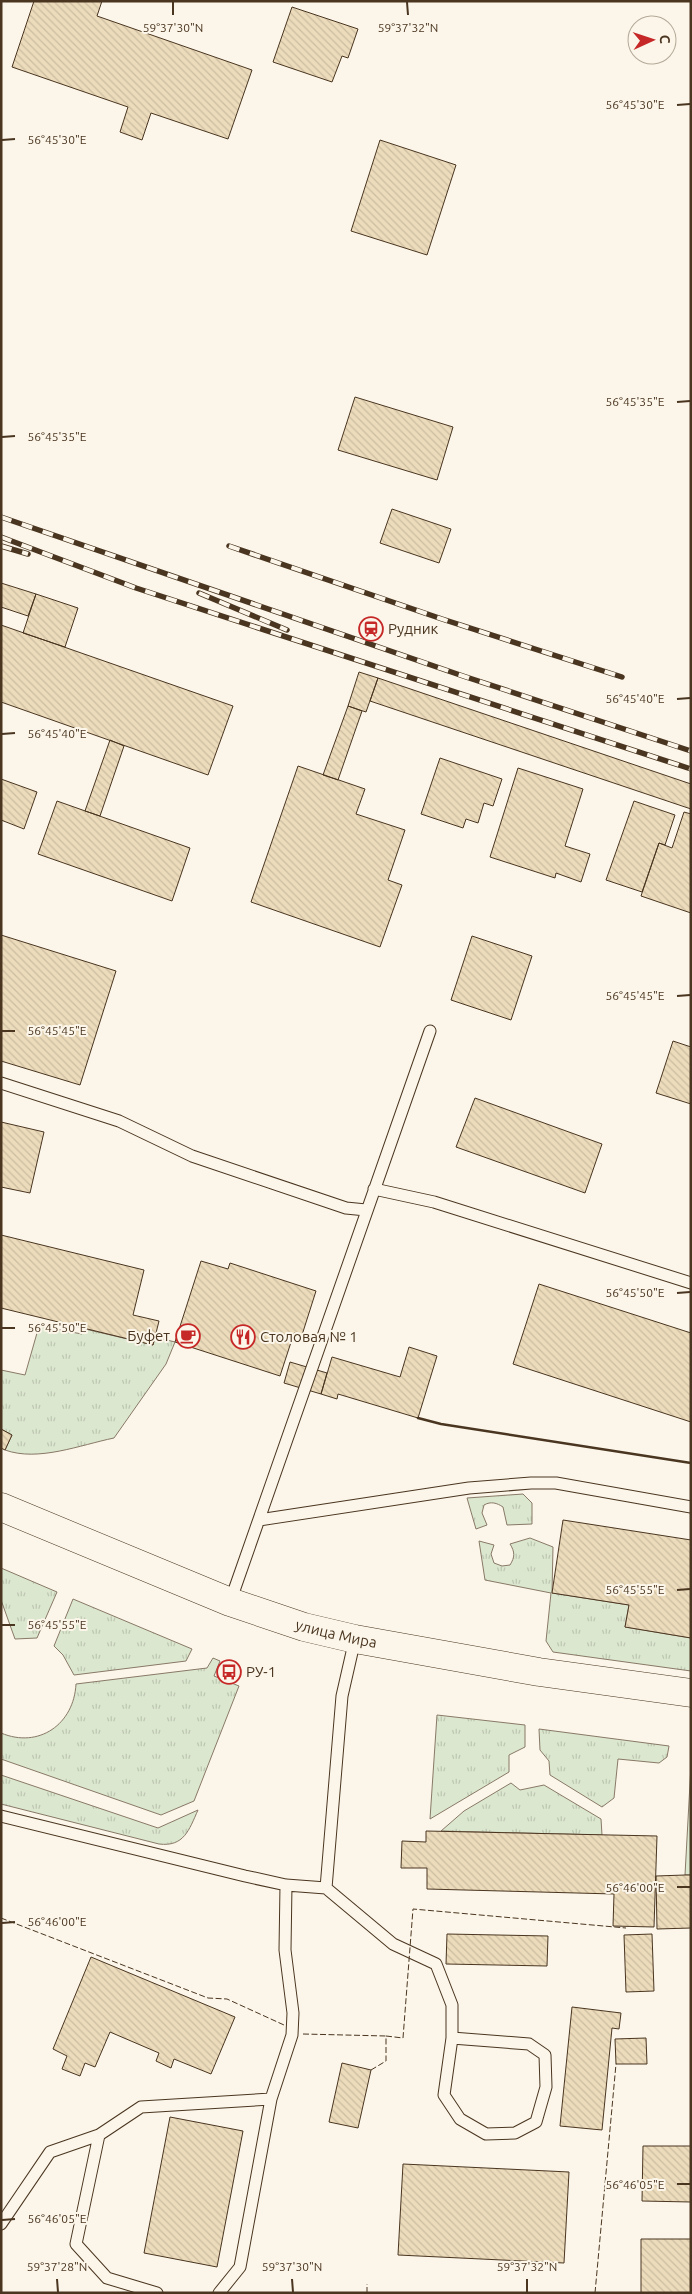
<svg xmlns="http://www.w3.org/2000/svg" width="692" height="2294" font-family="Ubuntu,sans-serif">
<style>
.grass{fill:url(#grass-tufts);stroke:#887966}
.building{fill:url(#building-back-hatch);stroke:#4a3520}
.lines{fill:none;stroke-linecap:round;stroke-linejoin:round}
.service-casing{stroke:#4a3520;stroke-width:13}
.trunk-casing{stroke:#4a3520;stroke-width:29}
.service{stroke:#fbf6e9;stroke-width:11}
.trunk{stroke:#fbf6e9;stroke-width:28}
.rail-casing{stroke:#4a3520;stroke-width:5.5}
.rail{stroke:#fbf6e9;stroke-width:4;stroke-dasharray:11;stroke-linecap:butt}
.fence{stroke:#4a3520;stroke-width:1;stroke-dasharray:6 2.5;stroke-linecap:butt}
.wall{stroke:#4a3520;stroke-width:2.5}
.ticks{fill:none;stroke:#4a3520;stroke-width:2}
.labels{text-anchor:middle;stroke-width:4;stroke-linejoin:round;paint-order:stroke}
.poi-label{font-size:15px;fill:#4a3520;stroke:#fbf6e9;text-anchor:start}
.street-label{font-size:15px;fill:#4a3520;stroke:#fbf6e9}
.ticks-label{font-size:12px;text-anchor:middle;fill:#4a3520;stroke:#fbf6e9;stroke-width:4;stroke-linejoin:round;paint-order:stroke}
</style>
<defs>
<pattern id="grass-tufts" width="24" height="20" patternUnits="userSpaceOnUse" patternTransform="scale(1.25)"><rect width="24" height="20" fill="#dce7d0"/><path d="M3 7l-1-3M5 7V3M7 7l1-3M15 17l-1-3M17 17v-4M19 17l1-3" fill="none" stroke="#bec7b2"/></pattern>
<pattern id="building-back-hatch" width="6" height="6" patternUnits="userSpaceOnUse" patternTransform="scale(1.25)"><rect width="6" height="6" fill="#ecdcbc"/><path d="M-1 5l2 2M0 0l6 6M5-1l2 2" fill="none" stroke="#ccbda1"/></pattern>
</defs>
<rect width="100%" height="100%" fill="#fbf6e9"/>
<path class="grass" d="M39,1326L82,1334L85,1329L153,1345L155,1337L175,1342L166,1364L114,1438C80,1445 38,1462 5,1450L12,1435L1,1429V1370L25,1375Z
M523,1494L532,1503V1524L507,1525L503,1507C497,1503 491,1501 484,1505L482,1513L487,1525L476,1529L467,1498Z
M530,1538L553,1547L552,1593L629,1605L625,1627L691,1638V1671L553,1652L546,1641L551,1593L485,1580L479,1541L494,1545L491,1554L494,1563L502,1566L510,1565C515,1557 515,1552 510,1544Z
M1,1568L57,1592L37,1638L15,1639L1,1600Z
M73,1599L192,1649L186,1661L74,1675L63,1655L54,1646Z
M213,1658L220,1661L214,1676L239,1686L194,1801L161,1815L1,1759V1733C39,1749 74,1724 76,1684L207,1668Z
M437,1715L525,1725V1747L509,1755V1772L430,1819Z
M539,1729L669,1746L667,1757L659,1763L618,1759L614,1798L602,1807L550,1775L549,1761L540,1750Z
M691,1765V1875H685Z
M1,1775L158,1828L198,1810C189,1830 184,1847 159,1844L1,1804Z
M511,1783L520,1790L544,1785L601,1819L602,1835L441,1831L464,1811Z"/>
<path class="building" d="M34,1H102L97,16L252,70L228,139L151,113L142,140L120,132L128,107L12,67Z
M292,7L358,29L348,58L342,56L332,82L273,62Z
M380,140L456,165L427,255L351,231Z
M355,397L453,427L437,480L338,450Z
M392,509L451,529L439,563L380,543Z
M1,583L36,594L28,616L1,607Z
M36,594L78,608L65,647L23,633Z
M1,625L233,706L208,775L1,702Z
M359,672L378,678L366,712L348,706Z
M378,678L691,784V809L370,701Z
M348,706L362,711L338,780L323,775Z
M110,740L124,746L100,816L85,811Z
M440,758L502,779L493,806L484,803L478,823L466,819L463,828L421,814Z
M298,766L365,789L356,814L405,830L388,880L402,885L380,947L251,902Z
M518,768L583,789L565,846L590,854L581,882L556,873L555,878L490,857Z
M1,779L37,792L24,829L1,820Z
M57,801L190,848L172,901L38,854Z
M634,801L675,815L665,845L659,843L642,892L606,880Z
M684,812L691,814V913L641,896L659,843L672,848Z
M1,935L116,971L80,1085L1,1061Z
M472,936L532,956L511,1020L451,1000Z
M673,1041L691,1047V1104L656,1093Z
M475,1098L602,1144L585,1193L456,1147Z
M1,1122L44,1132L30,1193L1,1187Z
M1,1235L144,1270L133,1315L159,1321L153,1345L1,1308Z
M201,1261L228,1269L230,1263L316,1291L302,1335L294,1333L280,1376L175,1342Z
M539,1284L691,1333V1422L513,1364Z
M409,1347L437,1356L418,1418L338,1394L337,1399L321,1394L332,1357L400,1377Z
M290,1362L327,1373L321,1394L284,1383Z
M1,1429L12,1435L5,1450L1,1448Z
M563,1520L691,1540V1638L625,1627L629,1605L552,1593Z
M426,1831L657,1836L654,1927L613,1926L614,1894L427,1889V1868H401L402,1841L426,1842Z
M685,1875H691V1928L657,1929L656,1876Z
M447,1934L548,1936L547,1966L446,1964Z
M652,1934L654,1991L626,1992L624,1935Z
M91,1957L235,2017L211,2074L174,2059L171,2068L156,2061L159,2053L110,2032L95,2067L85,2063L80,2076L62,2069L67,2056L53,2049Z
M572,2007L621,2013L619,2029L612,2028L602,2130L560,2126Z
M646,2038L647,2064H616L615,2039Z
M342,2063L371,2070L358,2128L329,2122Z
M170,2117L243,2131L217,2267L144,2253Z
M643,2146H691V2202L642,2201Z
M403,2164L569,2172L564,2263L398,2255Z
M641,2239H691V2293H641Z"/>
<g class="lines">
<g class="service-casing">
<path id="service" d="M1,1083L119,1121L192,1156L346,1208L366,1210
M374,1189L434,1202L691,1283
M259,1520L469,1488L531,1483H556L691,1507
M230,1602L430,1031
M1,1816L245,1876L286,1885L326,1888L342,1696L355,1639
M326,1888L393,1944L436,1964L452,2005V2038L444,2095L460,2119L486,2134L515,2133L536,2122L546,2087L545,2055L529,2044L452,2038
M99,2135L76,2244L107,2278L157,2293
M1,2224L50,2152L99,2135L141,2107L271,2099L292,2035L293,2013L285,1950L286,1885
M219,2293L240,2267L271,2099"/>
</g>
<g class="trunk-casing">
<g id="trunk">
<path id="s1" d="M1,1507L230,1602L304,1627L355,1639L539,1672L691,1693"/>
</g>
</g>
<use href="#service" class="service"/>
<use href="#trunk" class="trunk"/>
<g class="rail-casing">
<path id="rail" d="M1,517L463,676L691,751
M1,537L136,588L691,769
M1,546L28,554
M229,546L442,619L622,677
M199,593L287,630"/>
</g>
<use href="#rail" class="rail"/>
<path class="fence" d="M1,1918L208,1998L227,1999L284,2025
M303,2034L386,2036
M371,2070L386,2061V2036L403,2038L413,1909L626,1928
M367,2293V2284
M595,2293L616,2064"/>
<path class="wall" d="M418,1418L441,1424L691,1463"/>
</g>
<path class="ticks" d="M173,2V15M407,2L408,15M677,105L690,104M2,140L15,139M677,402L690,401M2,437L15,436M677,699L690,698M2,734L15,733M677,996L690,995M2,1031H15M677,1293L690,1292M2,1328H15M677,1590L690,1589M2,1625H15M677,1887H690M2,1923L15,1922M677,2184H690M2,2220L15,2219M57,2279L58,2292M292,2279L293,2292M527,2279V2292"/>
<defs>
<g id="station-ring" transform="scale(1.25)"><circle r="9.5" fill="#fbf6e9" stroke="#c62828" stroke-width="1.5"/><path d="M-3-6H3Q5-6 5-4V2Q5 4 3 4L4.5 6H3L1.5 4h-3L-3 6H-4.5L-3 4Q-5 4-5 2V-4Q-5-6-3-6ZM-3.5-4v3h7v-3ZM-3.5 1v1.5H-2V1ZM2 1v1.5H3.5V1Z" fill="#c62828"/></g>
<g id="cafe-ring" transform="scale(1.25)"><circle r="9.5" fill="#fbf6e9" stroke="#c62828" stroke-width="1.5"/><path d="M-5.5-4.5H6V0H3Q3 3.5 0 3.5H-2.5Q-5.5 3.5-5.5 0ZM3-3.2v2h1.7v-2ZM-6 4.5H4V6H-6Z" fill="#c62828"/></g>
<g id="restaurant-ring" transform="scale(1.25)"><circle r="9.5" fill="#fbf6e9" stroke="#c62828" stroke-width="1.5"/><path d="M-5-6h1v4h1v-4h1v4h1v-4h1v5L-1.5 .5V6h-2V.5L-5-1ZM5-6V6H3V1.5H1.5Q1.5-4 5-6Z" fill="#c62828"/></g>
<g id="bus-ring" transform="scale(1.25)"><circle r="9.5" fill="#fbf6e9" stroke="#c62828" stroke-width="1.5"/><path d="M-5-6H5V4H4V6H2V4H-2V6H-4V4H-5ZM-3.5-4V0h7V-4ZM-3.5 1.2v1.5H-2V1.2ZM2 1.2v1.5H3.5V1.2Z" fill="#c62828"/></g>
</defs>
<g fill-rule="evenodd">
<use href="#station-ring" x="371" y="629"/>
<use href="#cafe-ring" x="188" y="1336"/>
<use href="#restaurant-ring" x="243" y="1337"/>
<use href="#bus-ring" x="229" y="1672"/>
</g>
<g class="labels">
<g class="poi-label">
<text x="388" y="634">Рудник</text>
<text x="170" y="1341" text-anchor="end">Буфет</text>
<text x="260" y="1342">Столовая № 1</text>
<text x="246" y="1677">РУ-1</text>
</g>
<g class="street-label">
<text dy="5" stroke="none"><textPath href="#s1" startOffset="359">улица Мира</textPath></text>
</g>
</g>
<g class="ticks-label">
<text x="173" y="32">59°37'30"N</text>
<text x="408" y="32">59°37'32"N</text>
<text x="635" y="109">56°45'30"E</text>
<text x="57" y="144">56°45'30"E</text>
<text x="635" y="406">56°45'35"E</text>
<text x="57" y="441">56°45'35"E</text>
<text x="635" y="703">56°45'40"E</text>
<text x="57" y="738">56°45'40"E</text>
<text x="635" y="1000">56°45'45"E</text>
<text x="57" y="1035">56°45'45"E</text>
<text x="635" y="1297">56°45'50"E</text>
<text x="57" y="1332">56°45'50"E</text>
<text x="635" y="1594">56°45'55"E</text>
<text x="57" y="1629">56°45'55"E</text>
<text x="635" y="1892">56°46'00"E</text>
<text x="57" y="1926">56°46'00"E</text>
<text x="635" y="2189">56°46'05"E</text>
<text x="57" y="2223">56°46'05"E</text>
<text x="57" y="2271">59°37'28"N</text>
<text x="292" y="2271">59°37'30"N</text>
<text x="527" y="2271">59°37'32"N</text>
</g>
<rect width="692" height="2294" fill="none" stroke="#4a3520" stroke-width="5"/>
<g transform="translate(652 40) rotate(87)"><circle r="24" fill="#fbf6e9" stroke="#b4a999"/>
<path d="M0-4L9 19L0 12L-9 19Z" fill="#c62828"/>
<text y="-8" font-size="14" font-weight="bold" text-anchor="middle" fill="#4a3520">С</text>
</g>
</svg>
